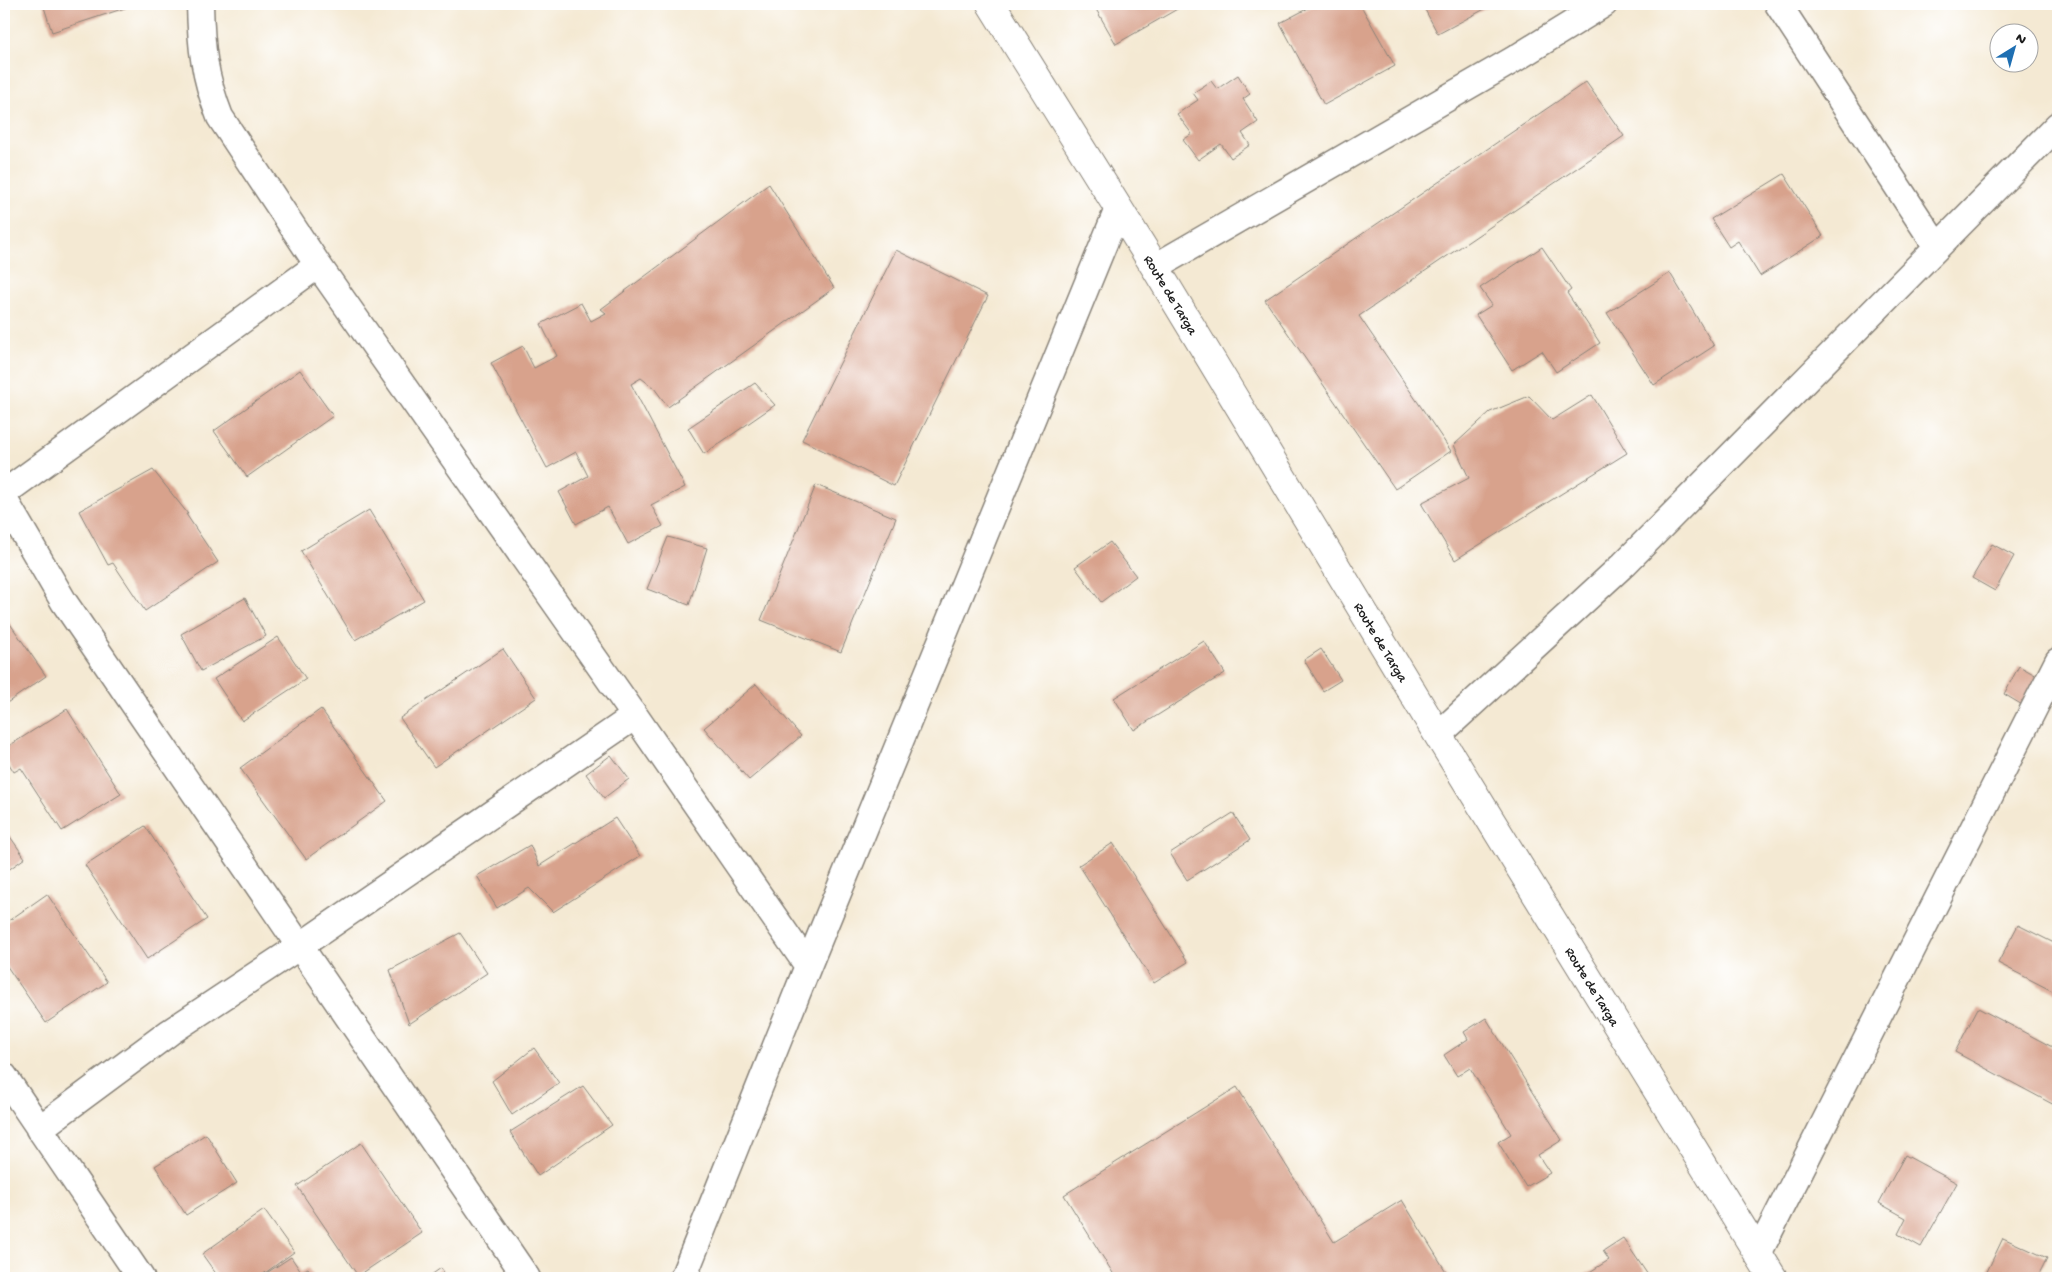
<svg xmlns="http://www.w3.org/2000/svg" width="2062" height="1282" font-family="'Gochi Hand',sans-serif">
<style>
.building{fill:#d8a28c}
.lines{fill:none;stroke-linecap:round;stroke-linejoin:round}
.minor-casing{stroke:#888278;stroke-width:29}
.secondary-casing{stroke:#888278;stroke-width:30}
.minor{stroke:#fff;stroke-width:26}
.secondary{stroke:#fff;stroke-width:28}
.labels{text-anchor:middle;stroke-width:5;stroke-linejoin:round;paint-order:stroke}
.street-label{font-size:14px;fill:#1c1c1c;stroke:#fff}
</style>
<rect width="100%" height="100%" fill="#fff"/>
<filter id="ink" filterUnits="userSpaceOnUse"><feTurbulence type="fractalNoise" baseFrequency=".02" numOctaves="2"/><feDisplacementMap in="SourceGraphic" scale="10" xChannelSelector="R" yChannelSelector="G"/><feConvolveMatrix kernelMatrix="1 2 1 2 8 2 1 2 1" color-interpolation-filters="sRGB"/></filter>
<filter id="wash" filterUnits="userSpaceOnUse"><feTurbulence type="fractalNoise" baseFrequency=".0096" numOctaves="4" result="noise"/><feDisplacementMap in="SourceGraphic" scale="20" xChannelSelector="R" yChannelSelector="G"/><feGaussianBlur stdDeviation="1.12" result="paint"/><feColorMatrix in="noise" values="0 0 0 0 0 0 0 0 0 0 0 0 0 0 0 0 0 1.4 0 .05"/><feComposite in="paint" operator="in"/></filter>
<g filter="url(#wash)">
<rect width="100%" height="100%" fill="#f4e9d3"/>
<g id="blocks">
<path class="building" d="M43,4H137L52,32Z
M1093,4H1186L1116,44Z
M1316,4H1360L1395,66L1324,105L1280,23Z
M1422,4H1494L1438,34Z
M1238,75L1250,94L1243,99L1258,122L1242,133L1250,145L1231,158L1221,144L1198,160L1183,140L1192,134L1177,114L1198,100L1193,93L1211,81L1217,89Z
M1586,82L1624,136L1359,316L1451,451L1395,489L1265,300Z
M1784,174L1823,236L1760,276L1738,241L1729,247L1711,219Z
M769,184L834,288L668,407L654,388L641,378L631,384L685,487L651,505L663,526L628,544L608,507L576,524L559,492L588,476L576,452L547,468L491,363L523,346L534,368L557,356L541,324L581,303L591,321L606,313L601,309Z
M1542,247L1571,290L1567,293L1600,343L1556,372L1542,351L1512,370L1476,315L1492,305L1480,288Z
M896,250L988,296L894,486L802,440Z
M1670,273L1714,346L1654,385L1607,313Z
M300,370L333,416L247,477L214,431Z
M755,383L775,405L704,454L688,428Z
M1592,395L1627,453L1455,560L1421,503L1469,478L1454,445L1490,412L1529,396L1552,420Z
M153,470L188,514H186L218,562L145,611L113,563L108,565L79,511Z
M816,485L896,518L841,652L761,620Z
M369,510L424,600L355,640L301,551Z
M668,537L707,548L689,605L647,589Z
M1110,542L1136,576L1101,602L1075,567Z
M1992,544L2014,556L1995,591L1972,578Z
M245,598L266,636L201,671L181,634Z
M4,615L46,676L4,705Z
M278,637L306,679L242,721L214,679Z
M1204,641L1225,673L1134,730L1114,698Z
M503,649L536,698L434,767L400,718Z
M1321,649L1341,680L1323,691L1304,660Z
M2019,666L2039,677L2024,706L2004,694Z
M756,684L801,736L749,780L704,728Z
M67,709L121,794L62,831L21,768L14,772L4,756V749Z
M321,709L387,801L306,859L240,768Z
M611,755L629,779L604,798L586,774Z
M1233,813L1250,840L1187,880L1170,853Z
M615,818L640,856L553,912L529,888L497,908L477,876L530,845L539,866Z
M145,826L207,919L147,959L85,865Z
M4,828L25,858L4,873Z
M1113,843L1188,962L1154,983L1079,865Z
M47,894L107,982L46,1023L4,962V924Z
M2018,925L2058,945V994L1998,963Z
M460,933L487,973L409,1024L390,970Z
M1978,1008L2058,1050V1107L1955,1052Z
M1486,1018L1562,1140L1538,1155L1550,1173L1526,1187L1498,1142L1511,1134L1470,1068L1457,1076L1444,1055L1468,1039L1464,1032Z
M534,1048L559,1083L512,1115L492,1081Z
M583,1086L612,1125L538,1176L510,1132Z
M1237,1087L1334,1242L1402,1200L1450,1278H1116L1064,1195Z
M206,1134L237,1183L186,1215L155,1166Z
M361,1143L422,1233L358,1276L297,1186Z
M1905,1155L1957,1183L1921,1247L1898,1234L1906,1218L1879,1203Z
M264,1210L294,1252L258,1278H219L202,1254Z
M1623,1238L1650,1278H1585L1583,1276L1609,1260L1603,1251Z
M2003,1238L2047,1258L2037,1278H1984Z
M291,1257L301,1272L308,1268L315,1278H259Z
M441,1268L448,1278H427Z"/>
</g>
</g>
<g filter="url(#ink)">
<use href="#blocks" fill-opacity="0" stroke="#888278" stroke-width="1"/>
<g class="lines">
<g class="minor-casing">
<path id="minor" d="M200,4C201,47 204,76 220,117L318,265L635,716L808,966
M1778,4L1937,247
M1155,267L1513,60L1604,4
M4,493L318,265
M4,499L64,602L527,1278
M1438,735L1624,564L2058,125
M4,1076L141,1278
M39,1129L170,1032L300,946L635,716
M1758,1254L2058,661
M683,1278L808,966L1118,209"/>
</g>
<g class="secondary-casing">
<g id="secondary">
<path id="s1" d="M991,4L1155,267L1438,735L1773,1278"/>
</g>
</g>
<use href="#minor" class="minor"/>
<use href="#secondary" class="secondary"/>
</g>
</g>
<g class="labels">
<g class="street-label">
<text dy="5" stroke="none"><textPath href="#s1" startOffset="342">Route de Targa</textPath></text>
<text dy="5" stroke="none"><textPath href="#s1" startOffset="748">Route de Targa</textPath></text>
<text dy="5" stroke="none"><textPath href="#s1" startOffset="1152">Route de Targa</textPath></text>
</g>
</g>
<rect width="2062" height="1282" fill="none" stroke="#fff" stroke-width="20"/>
<g transform="translate(2014 48) rotate(37)"><circle r="24" fill="#ffffff" stroke="#a4a4a4"/>
<path d="M0-4L9 19L0 12L-9 19Z" fill="#1f6fb2"/>
<text y="-8" font-size="14" font-weight="bold" text-anchor="middle" fill="#1c1c1c">N</text>
</g>
</svg>
